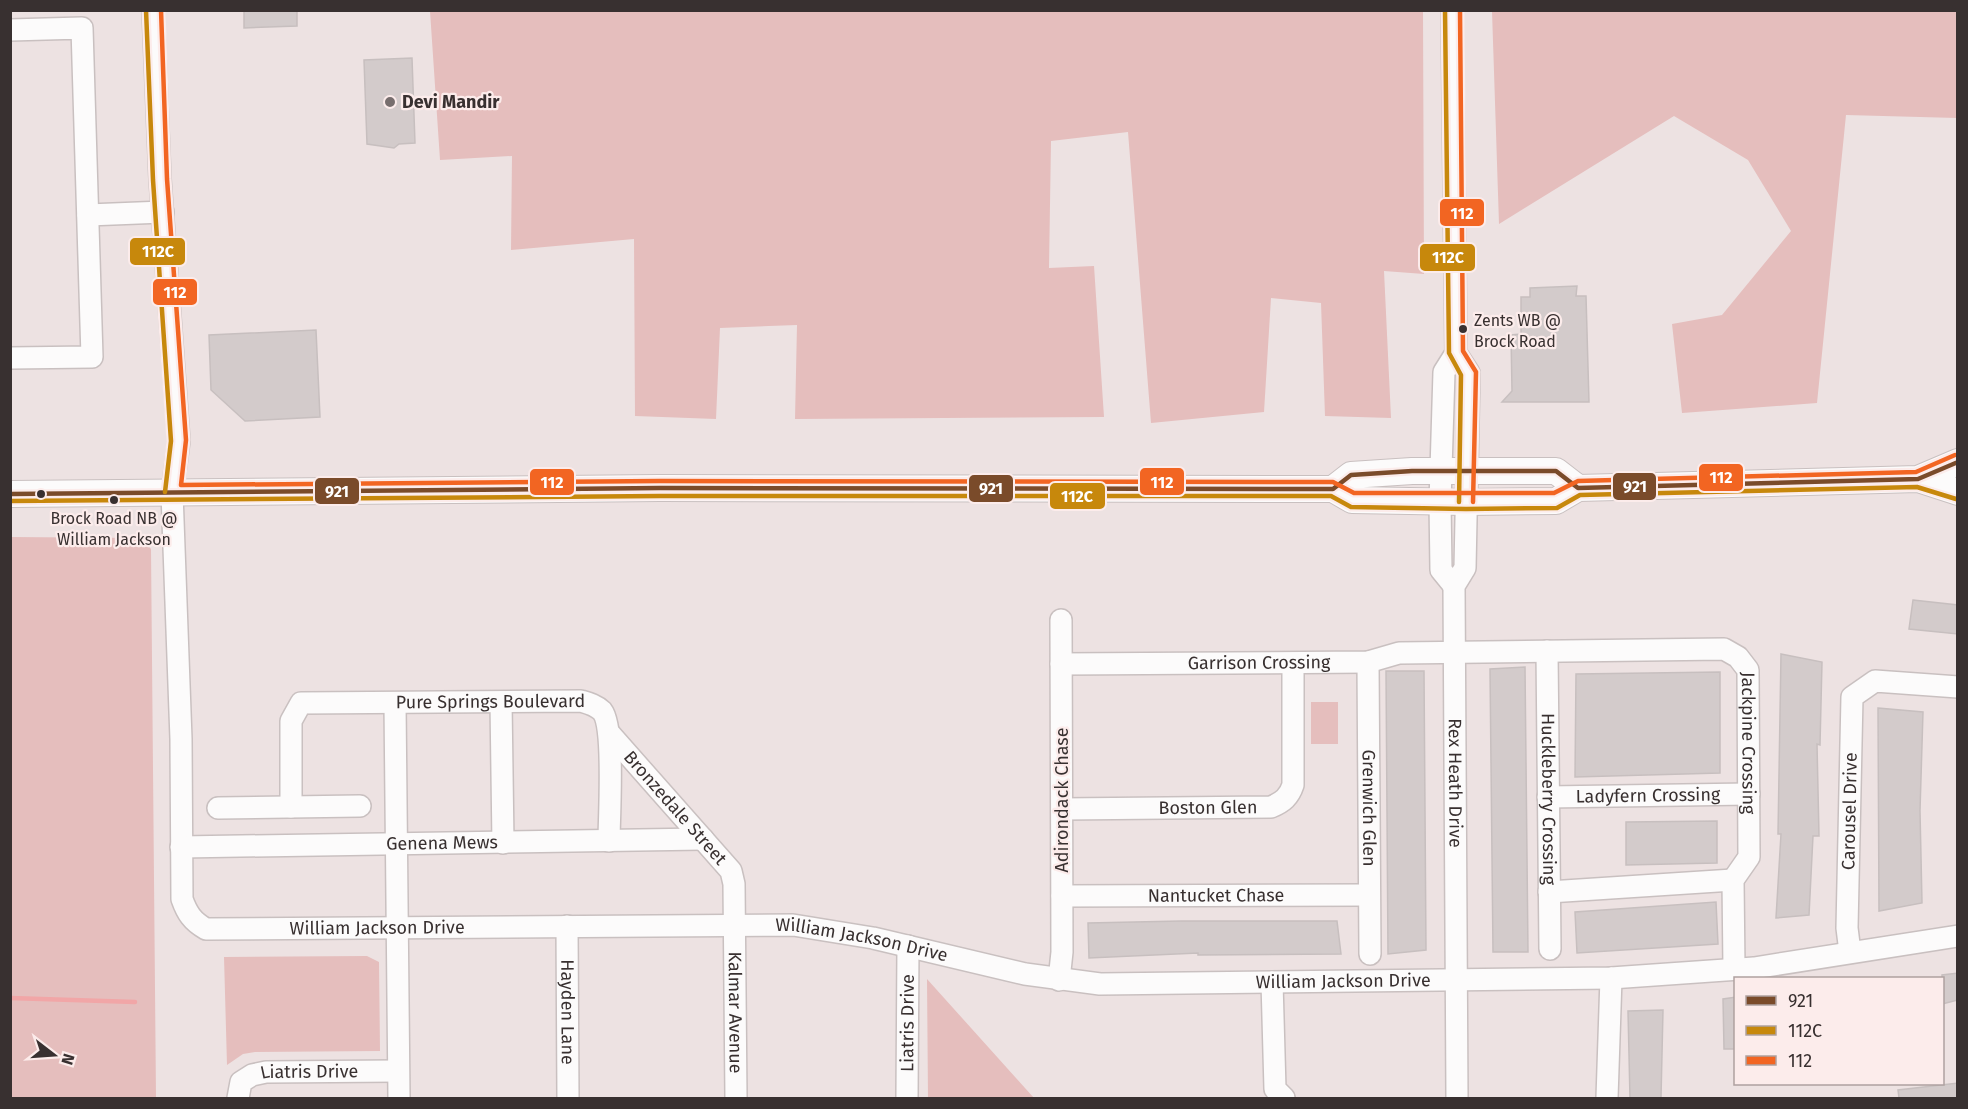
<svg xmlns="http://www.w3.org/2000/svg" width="1968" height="1109" font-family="'Fira Sans',sans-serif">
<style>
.green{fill:#e5bebd}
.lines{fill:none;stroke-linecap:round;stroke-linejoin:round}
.stream{stroke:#f1a6a7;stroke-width:4.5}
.building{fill:#d3cbcb;stroke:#c7bfbf;stroke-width:1.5}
.minor-casing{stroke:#c9c0c0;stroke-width:24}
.major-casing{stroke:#c9c0c0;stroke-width:28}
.minor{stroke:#fcfbfb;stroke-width:21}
.major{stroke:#fcfbfb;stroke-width:26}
.bus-1-casing{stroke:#fceceb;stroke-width:9}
.bus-2-casing{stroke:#fceceb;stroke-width:9}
.bus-3-casing{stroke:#fceceb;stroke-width:9}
.bus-1{stroke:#7a4b2a;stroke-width:4.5}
.bus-2{stroke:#c7880c;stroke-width:4.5}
.bus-3{stroke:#f26522;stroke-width:4.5}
.poi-dot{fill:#776e6e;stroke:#fceceb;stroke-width:2}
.bus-dot{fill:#383030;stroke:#fceceb;stroke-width:2}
.labels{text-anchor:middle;stroke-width:4.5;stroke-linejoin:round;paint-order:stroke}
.bus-label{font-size:16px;fill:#383030;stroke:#fceceb;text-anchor:start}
.poi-label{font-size:18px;font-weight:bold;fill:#383030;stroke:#fceceb;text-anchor:start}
.street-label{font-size:18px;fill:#383030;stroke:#fceceb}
.line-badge{stroke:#fceceb;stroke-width:2}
.badge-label{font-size:16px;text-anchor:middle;font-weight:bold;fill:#fff}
</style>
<rect width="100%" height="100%" fill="#ede2e2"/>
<path class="green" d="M430,11H1423L1424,274L1384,271L1391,418L1325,416L1321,303L1271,298L1264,412L1151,423L1128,132L1051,141L1049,268L1094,266L1104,417L795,419L797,325L720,328L716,419L635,416L634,239L511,250L512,156L440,160Z
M1492,11H1957V118L1846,115L1817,403L1682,413L1672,324L1722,315L1791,231L1748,160L1674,116L1499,224Z
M11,537L141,538L151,549L156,1098H11Z
M1311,702H1338V744H1311Z
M367,956L379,962L380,1051L255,1052L243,1054L227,1065L224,957Z
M927,979L1034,1098H928Z"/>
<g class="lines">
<path class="stream" d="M10,998L135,1002"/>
</g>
<path class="building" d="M244,10H297V26L244,28Z
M412,58L415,143L399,144L394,148L367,144L364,60Z
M1577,286L1576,296H1586L1589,402H1502L1512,391L1511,335L1521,334V297H1530V288Z
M316,330L320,417L245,421L211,390L209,335Z
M1913,600L1958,605V634L1909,629Z
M1781,654L1822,662L1820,745L1817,744L1819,836H1813L1809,915L1776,918L1781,834H1778Z
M1525,667L1528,952H1493L1490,669Z
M1386,671H1424L1426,950L1388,954Z
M1720,672V773L1575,777L1576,674Z
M1878,708L1923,712L1920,811L1922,903L1879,911Z
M1717,821V863L1626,865V822Z
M1716,902L1718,944L1577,953L1575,912Z
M1181,921H1337L1341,954L1198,955V953L1089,958L1088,923Z
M1958,973V1000L1942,1004V975Z
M1736,997V1049H1724L1723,999Z
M1663,1010L1661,1098H1630L1628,1011Z
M1958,1083V1098H1899L1898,1090Z"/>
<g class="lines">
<g class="minor-casing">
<g id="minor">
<path id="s1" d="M153,10L160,179L179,441L172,493L181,739L182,899C187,913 192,921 206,929L793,925L873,938L1025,974L1100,984L1611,978L1754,968L1958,936"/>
<path id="s2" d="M1452,10L1456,353L1469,373L1465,568L1454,586L1457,1098"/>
<path d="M10,30L82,28L92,357L10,358"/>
<path d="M88,215L163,212"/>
<path d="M1454,586L1441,570L1440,502L1444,372L1456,353"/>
<path id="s3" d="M1547,651L1550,949"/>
<path id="s4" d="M1368,662L1370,954"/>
<path id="s5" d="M1061,664L1368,662L1399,653L1724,649L1738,657L1748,670L1749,857L1733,880L1734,969"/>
<path d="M501,702L503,843"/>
<path d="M395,703L399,1098"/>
<path id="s6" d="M609,733L731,871L734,884L736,1098"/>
<path id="s7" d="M1548,797L1749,794"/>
<path id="s8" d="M291,807V721L301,703L581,701C588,703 596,705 602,711C615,727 609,817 609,841"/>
<path d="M218,808L360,806"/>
<path id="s9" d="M1062,809L1271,807C1283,802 1289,797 1293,785V663"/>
<path id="s10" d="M181,847L703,839"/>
<path d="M1549,892L1733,880"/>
<path id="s11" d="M1062,896L1369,895"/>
<path id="s12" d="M567,926L568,1098"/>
<path id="s13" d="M1850,952L1847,928L1852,697L1875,681L1958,687"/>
<path d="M1059,980L1062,952L1061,620"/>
<path d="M1272,982L1275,1089L1284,1098"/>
<path id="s14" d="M238,1098L241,1082L252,1075L266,1072L398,1071"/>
<path id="s15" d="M907,1098L908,946"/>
<path d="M1607,1098L1611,978"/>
</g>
</g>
<g class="major-casing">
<path id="major" d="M1918,479L1958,462
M1333,489L1351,475L1412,471H1556L1578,488
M10,494L660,488L1333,489L1352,500L1466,502L1556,501L1578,488L1918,479L1958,492"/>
</g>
<use href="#minor" class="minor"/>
<use href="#major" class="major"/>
<g class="bus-1-casing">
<path id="bus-1" d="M10,494L660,488L1333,489L1351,475L1412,471H1556L1578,488L1918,479L1958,462"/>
</g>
<g class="bus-2-casing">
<path id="bus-2" d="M146,10L153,180L171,441L165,492
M1445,10L1449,353L1461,375L1459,502
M10,501L660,496H1331L1351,507L1466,509L1557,508L1580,495L1917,487L1956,499"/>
</g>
<g class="bus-3-casing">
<path id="bus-3" d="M161,10L167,179L186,440L181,485L660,481L1333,482L1354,493H1554L1578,481L1916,472L1955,455
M1460,10L1463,351L1476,372L1473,502"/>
</g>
<use href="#bus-1" class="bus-1"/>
<use href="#bus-2" class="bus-2"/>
<use href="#bus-3" class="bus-3"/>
</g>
<circle class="poi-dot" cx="390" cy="102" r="6"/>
<g class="bus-dot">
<circle cx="1463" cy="329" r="5"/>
<circle cx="41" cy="494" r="5"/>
<circle cx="114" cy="500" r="5"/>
</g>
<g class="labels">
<g class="bus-label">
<text x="1474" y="326">Zents WB @<tspan x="1474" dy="21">Brock Road</tspan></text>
<text x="114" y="524" text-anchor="middle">Brock Road NB @<tspan x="114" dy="21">William Jackson</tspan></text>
</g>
<g class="poi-label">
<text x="402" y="108">Devi Mandir</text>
</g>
<g class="street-label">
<text dy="6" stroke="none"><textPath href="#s5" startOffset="198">Garrison Crossing</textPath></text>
<text dy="6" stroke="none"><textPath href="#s8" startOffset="296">Pure Springs Boulevard</textPath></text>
<text dy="6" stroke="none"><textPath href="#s5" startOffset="770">Jackpine Crossing</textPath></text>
<text dy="6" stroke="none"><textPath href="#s2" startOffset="780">Rex Heath Drive</textPath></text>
<text dy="6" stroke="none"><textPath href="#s7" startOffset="100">Ladyfern Crossing</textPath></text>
<text transform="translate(1062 800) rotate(-90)" y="6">Adirondack Chase</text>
<text dy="6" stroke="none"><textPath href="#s3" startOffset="148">Huckleberry Crossing</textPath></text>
<text dy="6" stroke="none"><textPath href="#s9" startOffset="146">Boston Glen</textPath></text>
<text dy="6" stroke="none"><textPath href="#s4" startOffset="146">Grenwich Glen</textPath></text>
<text dy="6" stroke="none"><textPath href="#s6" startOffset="100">Bronzedale Street</textPath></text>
<text dy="6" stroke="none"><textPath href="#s13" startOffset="141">Carousel Drive</textPath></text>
<text dy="6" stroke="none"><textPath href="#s10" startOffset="261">Genena Mews</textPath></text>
<text dy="6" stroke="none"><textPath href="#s11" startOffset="154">Nantucket Chase</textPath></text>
<text dy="6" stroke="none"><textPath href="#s1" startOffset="1101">William Jackson Drive</textPath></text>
<text dy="6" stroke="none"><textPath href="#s1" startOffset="1587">William Jackson Drive</textPath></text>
<text dy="6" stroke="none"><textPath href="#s1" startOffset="2073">William Jackson Drive</textPath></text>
<text dy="6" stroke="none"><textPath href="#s6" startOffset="326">Kalmar Avenue</textPath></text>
<text dy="6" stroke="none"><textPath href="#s12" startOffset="86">Hayden Lane</textPath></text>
<text dy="6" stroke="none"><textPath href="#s15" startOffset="75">Liatris Drive</textPath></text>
<text dy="6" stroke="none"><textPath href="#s14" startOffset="87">Liatris Drive</textPath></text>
</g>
</g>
<g class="line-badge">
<rect x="1439" y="198" width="46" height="29" rx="6" fill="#f26522"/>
<rect x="129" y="237" width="57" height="29" rx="6" fill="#c7880c"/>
<rect x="1419" y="243" width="57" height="29" rx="6" fill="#c7880c"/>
<rect x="152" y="278" width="46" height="28" rx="6" fill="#f26522"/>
<rect x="1698" y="463" width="46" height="29" rx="6" fill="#f26522"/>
<rect x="1139" y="467" width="46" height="29" rx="6" fill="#f26522"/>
<rect x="529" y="468" width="46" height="28" rx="6" fill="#f26522"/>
<rect x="1612" y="472" width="45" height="29" rx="6" fill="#7a4b2a"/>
<rect x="968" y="474" width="46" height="29" rx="6" fill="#7a4b2a"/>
<rect x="314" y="477" width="46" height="28" rx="6" fill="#7a4b2a"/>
<rect x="1049" y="482" width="57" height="28" rx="6" fill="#c7880c"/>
</g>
<g class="badge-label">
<text x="1462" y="219">112</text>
<text x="158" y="257">112C</text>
<text x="1448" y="263">112C</text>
<text x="175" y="298">112</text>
<text x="1721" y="483">112</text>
<text x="1162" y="488">112</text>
<text x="552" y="488">112</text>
<text x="1635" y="492">921</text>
<text x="991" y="494">921</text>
<text x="337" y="497">921</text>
<text x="1077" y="502">112C</text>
</g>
<rect width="1968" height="1109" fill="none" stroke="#383030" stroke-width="24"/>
<rect x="1734" y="977" width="210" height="108" fill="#fceceb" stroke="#aea1a0" stroke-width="1.5"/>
<rect x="1746" y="996" width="30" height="9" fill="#7a4b2a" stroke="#aea1a0" stroke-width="1.5"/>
<text x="1788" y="1007" font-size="18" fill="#383030">921</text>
<rect x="1746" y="1026" width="30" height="9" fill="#c7880c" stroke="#aea1a0" stroke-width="1.5"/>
<text x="1788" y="1037" font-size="18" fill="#383030">112C</text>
<rect x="1746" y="1056" width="30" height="9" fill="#f26522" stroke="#aea1a0" stroke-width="1.5"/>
<text x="1788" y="1067" font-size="18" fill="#383030">112</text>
<g transform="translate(54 1055) rotate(107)" stroke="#fceceb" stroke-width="4.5" paint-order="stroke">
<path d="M0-4.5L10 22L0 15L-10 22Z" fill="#383030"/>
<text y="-9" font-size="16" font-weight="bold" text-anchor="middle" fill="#383030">N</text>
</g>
</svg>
